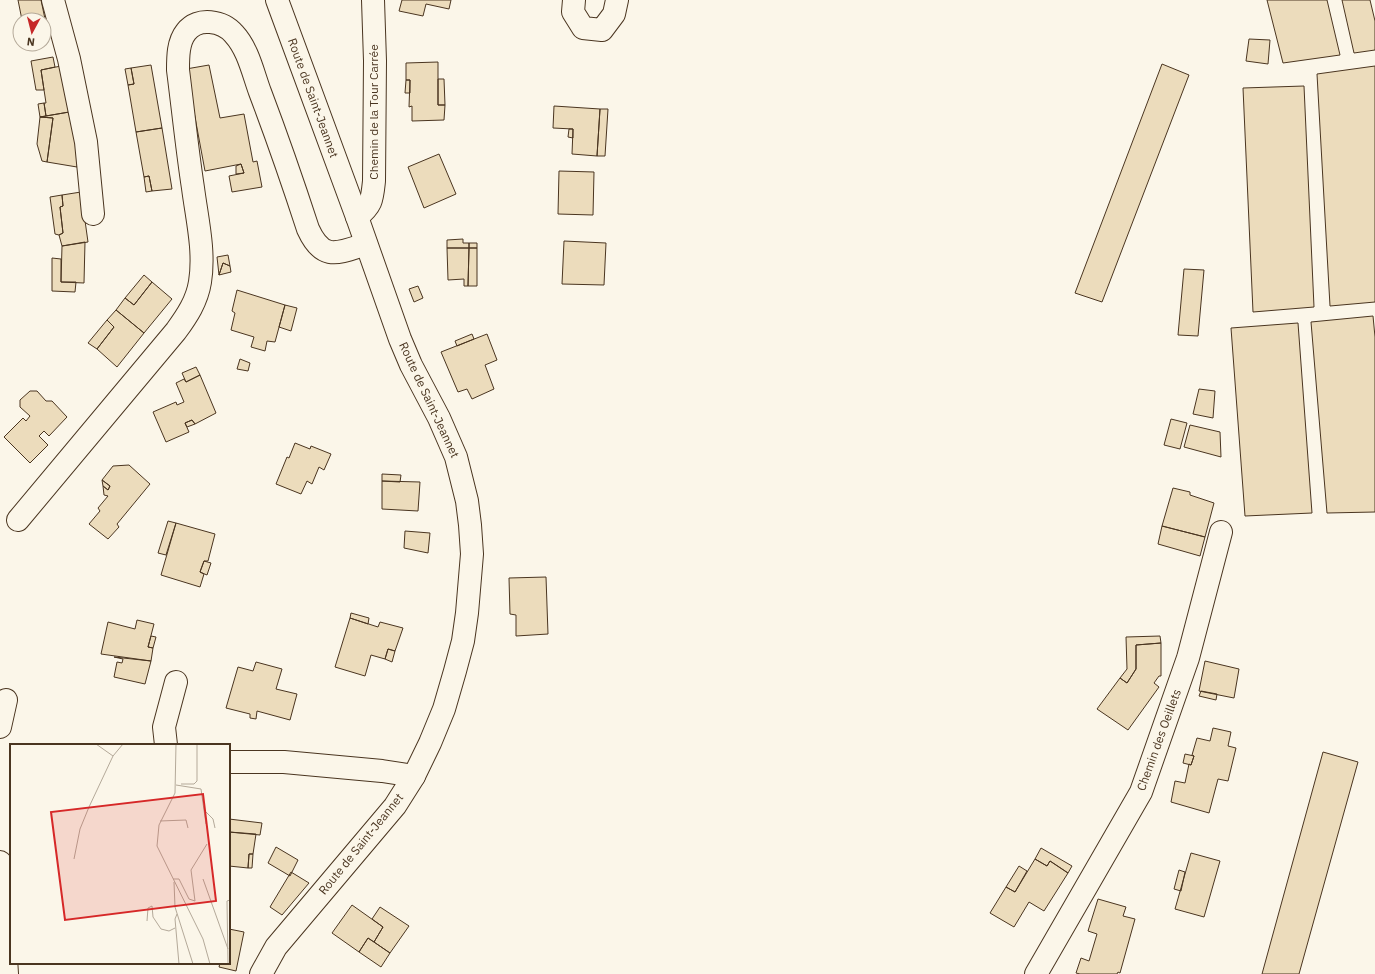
<svg xmlns="http://www.w3.org/2000/svg" width="1375" height="974" font-family="'IBM Plex Sans',sans-serif">
<style>
.building{fill:#ecdcbc;stroke:#4a3520}
.lines{fill:none;stroke-linecap:round;stroke-linejoin:round}
.minor-casing{stroke:#4a3520;stroke-width:24}
.major-casing{stroke:#4a3520;stroke-width:24}
.minor{stroke:#fbf6e9;stroke-width:22}
.major{stroke:#fbf6e9;stroke-width:22}
.labels{text-anchor:middle;stroke-width:3;stroke-linejoin:round;paint-order:stroke}
.street-label{font-size:12px;fill:#4a3520;stroke:#fbf6e9}
.inset-road{fill:none;stroke:#b4a999;stroke-width:1}
.view{fill:#d62828;fill-opacity:0.15;stroke:#d62828;stroke-width:2}
.inset-edge{fill:none;stroke:#4a3520;stroke-width:2}
</style>
<rect width="100%" height="100%" fill="#fbf6e9"/>
<path class="building" d="M18,0H41L45,19L22,20Z
M402,0H451L449,9L426,4L423,16L399,11Z
M1267,0H1327L1340,55L1283,63Z
M1342,0H1370L1375,21V50L1354,53Z
M45,19L48,31H44V20H39Z
M1249,39L1270,40L1268,64L1246,61Z
M53,57L55,67L41,70L44,90H36L31,61Z
M438,62V105H445L444,120L412,121V106L409,107L410,80H406V63Z
M1162,64L1189,75L1102,302L1075,293Z
M66,65L75,111L46,116L44,103H46L41,70Z
M151,65L162,128L136,132L128,85L134,84L131,68Z
M209,65L220,118L244,114L253,162L257,161L262,187L232,192L229,176L244,173L241,164L205,171L186,69Z
M1375,66V302L1330,306L1317,74Z
M131,68L134,84L128,85L125,69Z
M438,79H444L445,105H438Z
M406,80H410V93H405Z
M1304,86L1314,307L1253,312L1243,88Z
M44,103L46,116L40,117L38,104Z
M554,106L600,109L597,156L572,154L573,129L553,128Z
M600,109H608L605,156H597Z
M75,111L82,134L77,167L47,162L53,118L40,117Z
M40,117L53,118L47,162L42,161L37,144Z
M162,128L172,189L152,191L149,176L144,177L136,132Z
M569,129H573V138L568,137Z
M439,154L456,194L424,208L408,167Z
M241,164L244,173L236,174V166Z
M559,171L594,172L593,215L558,214Z
M149,176L152,191L146,192L144,177Z
M81,192L88,242L62,246L59,235L63,233L60,207L63,206L62,195Z
M62,195L63,206L60,207L63,233L59,235L55,234L50,197Z
M463,239V243H469V248H447V240Z
M564,241L606,243L604,285L562,284Z
M85,242L84,283L61,282L62,246Z
M469,243H477V248H469Z
M447,248H469L468,286H464V279L448,280Z
M469,248H477V286H468Z
M228,255L230,266L223,263L219,275L217,257Z
M52,258L61,259V282H76L75,292L52,291Z
M223,263L230,266L231,272L219,275Z
M1184,269L1204,270L1198,336L1178,335Z
M144,275L152,282L134,305L125,298Z
M152,282L172,299L144,333L116,310L125,298L134,305Z
M418,286L423,298L414,302L409,289Z
M237,290L285,305L275,342L267,341L265,351L251,347L254,337L231,330L235,313L232,311Z
M285,305L297,308L291,331L279,327Z
M116,310L144,333L117,367L97,349L114,327L107,320Z
M1373,316L1375,337V512L1327,513L1311,322Z
M107,320L114,327L97,349L88,343Z
M1298,323L1312,513L1245,516L1231,328Z
M472,334L474,339L457,346L455,341Z
M487,334L497,360L485,365L494,389L472,399L467,389L458,392L441,352Z
M240,359L250,363L248,371L237,369Z
M196,367L200,375L186,382L182,373Z
M200,375L216,413L195,424L192,420L185,423L189,432L166,442L153,412L176,402L177,405L184,402L176,383L184,379L186,382Z
M1199,389L1215,391L1213,418L1193,414Z
M30,391H37L46,401H52L67,417L49,436L44,431L39,436L48,445L30,463L4,437L23,418L26,421L30,416L20,407V400Z
M1171,419L1187,423L1180,449L1164,445Z
M192,420L195,424L187,427L185,423Z
M1190,425L1220,432L1221,457L1184,447Z
M295,443L310,449L311,446L331,454L324,470L319,467L312,484L307,481L301,494L276,484L287,457L289,458Z
M129,465L150,484L117,524L119,527L108,539L89,524L100,511L98,508L108,496L104,495L103,486L108,490L110,486L102,480L113,466Z
M382,474L401,475L400,482L382,481Z
M102,480L110,486L108,490L103,486Z
M382,481L420,482L418,511L382,509Z
M1173,488L1190,492V495L1214,503L1205,537L1162,526Z
M168,521L176,523L166,555L158,553Z
M176,523L215,534L208,561H204L200,572L204,574L200,587L161,575Z
M1162,526L1205,537L1200,556L1158,544Z
M405,531L430,533L428,553L404,548Z
M204,561L211,563L207,575L200,572Z
M546,577L548,634L516,636V615L510,614L509,578Z
M351,613L369,618L368,624L350,618Z
M350,618L378,627L380,622L403,628L395,651L388,649L385,659L371,655L365,676L335,667Z
M137,620L154,624L148,647L153,648L151,661L101,654L108,622L135,629Z
M151,636L156,637L153,648L148,647Z
M1160,636L1161,643L1136,645V669L1127,683L1120,678L1127,669L1126,637Z
M1161,643V676H1159L1154,683L1159,687L1128,730L1097,709L1120,678L1127,683L1136,669V645Z
M388,649L395,651L392,662L385,659Z
M114,657L151,661L145,684L114,677L117,662L122,663L123,659Z
M1205,661L1239,669L1234,698L1199,691Z
M256,662L282,669L276,689L297,694L290,720L257,711L256,719L250,718V714L226,708L238,667L253,671Z
M1201,691L1217,694L1216,700L1199,696Z
M1213,728L1231,732L1228,746L1236,748L1228,781L1218,779L1209,813L1171,802L1175,781L1185,783L1189,764L1191,765L1194,756L1192,755L1197,738L1210,741Z
M1323,752L1358,762L1299,974H1262Z
M1185,754L1194,756L1191,765L1183,763Z
M229,819L262,823L260,835L229,832Z
M229,832L256,834L253,854H249L248,868L229,866Z
M276,847L298,860L290,876L268,863Z
M1041,848L1072,866L1068,873L1050,861L1047,866L1035,859Z
M1191,853L1220,861L1204,917L1175,909Z
M249,854H253L252,868H248Z
M1035,859L1047,866L1050,861L1068,873L1044,911L1029,902L1014,927L990,913L1006,887L1015,892Z
M1019,866L1027,871L1015,892L1006,887Z
M1179,870L1185,872L1181,891L1174,889Z
M291,872L309,883L282,915L270,907Z
M1098,899L1126,907L1123,916L1135,919L1120,973L1118,972L1117,974H1080L1076,973L1081,958L1089,961L1097,934L1088,931Z
M352,905L383,927L374,942L368,938L359,952L332,933Z
M380,907L409,926L390,953L374,942L383,927L372,919Z
M229,929L244,932L236,971L219,967L220,963H229Z
M368,938L390,953L381,967L359,952Z"/>
<g class="lines">
<g class="minor-casing">
<path id="minor" d="M53,0L69,59L86,142L93,214
M574,0L573,12L583,28L602,30L614,14L617,0
M357,217C372,205 372,200 374,181L375,61L373,0
M18,520L176,331C187,316 197,301 200,282C205,251 197,219 193,188C187,149 183,109 178,70C178,57 178,42 186,32C198,16 223,21 234,34C248,49 253,73 260,92C277,137 293,183 308,229C323,262 338,253 366,244
M0,727L6,700
M166,745L164,727L176,682
M229,762H284L382,771L414,776
M0,862L7,974
M1036,974L1141,792L1188,658L1221,532"/>
</g>
<g class="major-casing">
<path id="major" d="M261,974L276,947L395,806L414,776L430,743L444,709L455,671L463,641L467,613L472,554L470,525L467,501L456,457L439,418L411,365L400,339L357,217L277,0"/>
</g>
<use href="#minor" class="minor"/>
<use href="#major" class="major"/>
</g>
<g class="labels">
<g class="street-label">
<text transform="translate(313 98) rotate(70)" y="4">Route de Saint-Jeannet</text>
<text transform="translate(374 112) rotate(-90)" y="4">Chemin de la Tour Carrée</text>
<text transform="translate(429 400) rotate(65)" y="4">Route de Saint-Jeannet</text>
<text transform="translate(1159 740) rotate(-70)" y="4">Chemin des Oeillets</text>
<text transform="translate(361 844) rotate(-51)" y="4">Route de Saint-Jeannet</text>
</g>
</g>
<g transform="translate(10 744)">
<rect width="220" height="220" fill="#fbf6e9"/>
<path class="inset-road" d="M86,0L103,12M166,0L165,49L149,81L147,102L193,195L200,220M171,40H184L187,37V0M166,41L191,45L196,80M196,68L203,75L205,84M150,77L176,76L178,84M64,115L70,85L79,63L103,12L113,0M163,135H169L179,155L185,157L181,126L197,100M193,135L218,205M164,138L165,163L183,220M167,170L165,175L169,220M137,177L138,164L142,162L143,173L151,185L159,187L165,184M218,220L217,157L220,156"/>
<path class="view" d="M193,50L206,157L55,176L41,68Z"/>
<rect width="220" height="220" class="inset-edge"/>
</g>
<g transform="translate(32 32) rotate(187)"><circle r="19" fill="#fbf6e9" stroke="#b4a999"/>
<path d="M0-3L7 15L0 10L-7 15Z" fill="#c62828"/>
<text y="-6" font-size="11" font-weight="bold" text-anchor="middle" fill="#4a3520">N</text>
</g>
</svg>
